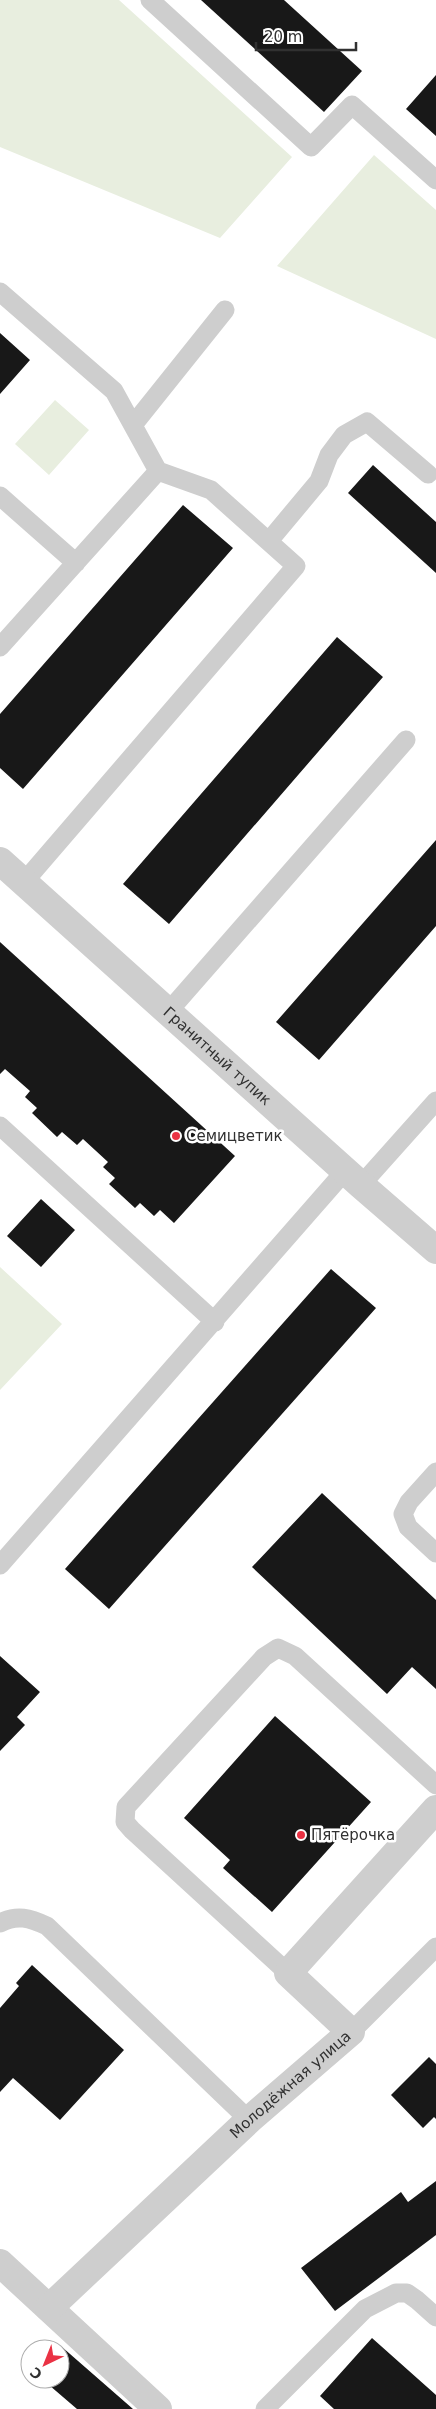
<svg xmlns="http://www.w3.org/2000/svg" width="436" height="2409" font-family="'DejaVu Sans',sans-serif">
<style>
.green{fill:#e8eedf}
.building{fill:#181818}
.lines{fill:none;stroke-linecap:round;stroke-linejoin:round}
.lane{stroke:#cecece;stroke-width:19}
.street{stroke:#cecece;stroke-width:28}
.poi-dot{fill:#ea3244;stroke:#fff;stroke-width:2}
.labels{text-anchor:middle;stroke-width:5;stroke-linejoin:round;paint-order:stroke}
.street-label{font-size:15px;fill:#313131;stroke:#fff}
.poi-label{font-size:15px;fill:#313131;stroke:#fff;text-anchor:start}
</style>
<rect width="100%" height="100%" fill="#fff"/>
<path class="green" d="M0,0H119L292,157L220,238L0,147Z
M374,155L436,210V339L277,266Z
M55,400L89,430L49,475L15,444Z
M0,1267L62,1324L0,1390Z"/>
<path class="building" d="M201,0H284L362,71L324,112Z
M436,75V136L406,109Z
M0,333L30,360L0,394Z
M373,465L436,522V573L348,493Z
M183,505L233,548L23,789L0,768V714Z
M337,637L383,677L169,924L123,884Z
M436,840V926L319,1060L276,1022Z
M0,942L235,1156L174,1223L160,1210L154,1216L140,1203L135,1208L109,1184L115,1178L103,1167L108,1162L83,1139L77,1145L62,1132L57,1137L32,1113L37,1108L25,1097L30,1091L5,1069L0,1074Z
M41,1199L75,1230L41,1267L7,1236Z
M331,1269L376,1308L109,1609L65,1569Z
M322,1493L436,1600V1689L412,1667L387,1694L252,1567Z
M0,1656L40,1692L17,1717L25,1725L0,1751Z
M275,1716L371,1802L272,1912L223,1868L230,1860L184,1818Z
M32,1965L124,2050L60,2120L13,2078L0,2092V2008L19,1986L16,1983Z
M429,2057L436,2064V2119L434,2117L423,2128L391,2095Z
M436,2181V2235L335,2311L301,2268L401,2192L408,2202Z
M372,2338L436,2395V2409H334L320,2396Z
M62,2347L133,2409H77L42,2379H60V2350Z"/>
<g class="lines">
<path class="lane" d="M150,0L311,147L352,105L436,180
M0,292L114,391L158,471L211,490L296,566L24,882
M133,425L225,310
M0,496L76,563
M269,541L319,481L329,455L344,435L367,422L428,474
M0,647L158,471
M168,1012L406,740
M0,1126L215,1322
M361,1185L436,1101
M436,1472L409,1502L403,1514L408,1527L436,1553
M0,1565L345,1171
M0,1923C17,1914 30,1918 47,1926L249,2120
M288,1973L132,1830L125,1822L126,1807L264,1657L278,1648L295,1656L436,1785
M351,2032L436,1947
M265,2409L365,2309L396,2293H407L417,2300L436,2317"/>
<g class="street">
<path id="s1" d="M0,861L361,1185L436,1250"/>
<path d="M0,2263L158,2409"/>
<path id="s2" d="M49,2308L249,2120L351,2032L288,1973L436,1809"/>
</g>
</g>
<g class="poi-dot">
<circle cx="176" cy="1136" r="5"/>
<circle cx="301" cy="1835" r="5"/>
</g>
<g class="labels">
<g class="street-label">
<text dy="5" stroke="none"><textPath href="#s1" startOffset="292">Гранитный тупик</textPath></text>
<text dy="5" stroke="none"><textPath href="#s2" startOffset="329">Молодёжная улица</textPath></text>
</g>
<g class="poi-label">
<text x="186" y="1141">Семицветик</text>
<text x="311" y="1840">Пятёрочка</text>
</g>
</g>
<g transform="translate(45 2364) rotate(223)"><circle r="24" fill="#ffffff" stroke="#adadad"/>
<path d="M0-4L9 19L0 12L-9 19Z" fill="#ea3244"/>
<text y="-8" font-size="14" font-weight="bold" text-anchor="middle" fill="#313131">С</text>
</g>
<path d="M256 42v8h100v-8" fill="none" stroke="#313131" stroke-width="2.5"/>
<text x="264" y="42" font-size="15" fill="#313131" stroke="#ffffff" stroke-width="4" paint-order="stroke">20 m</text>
</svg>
